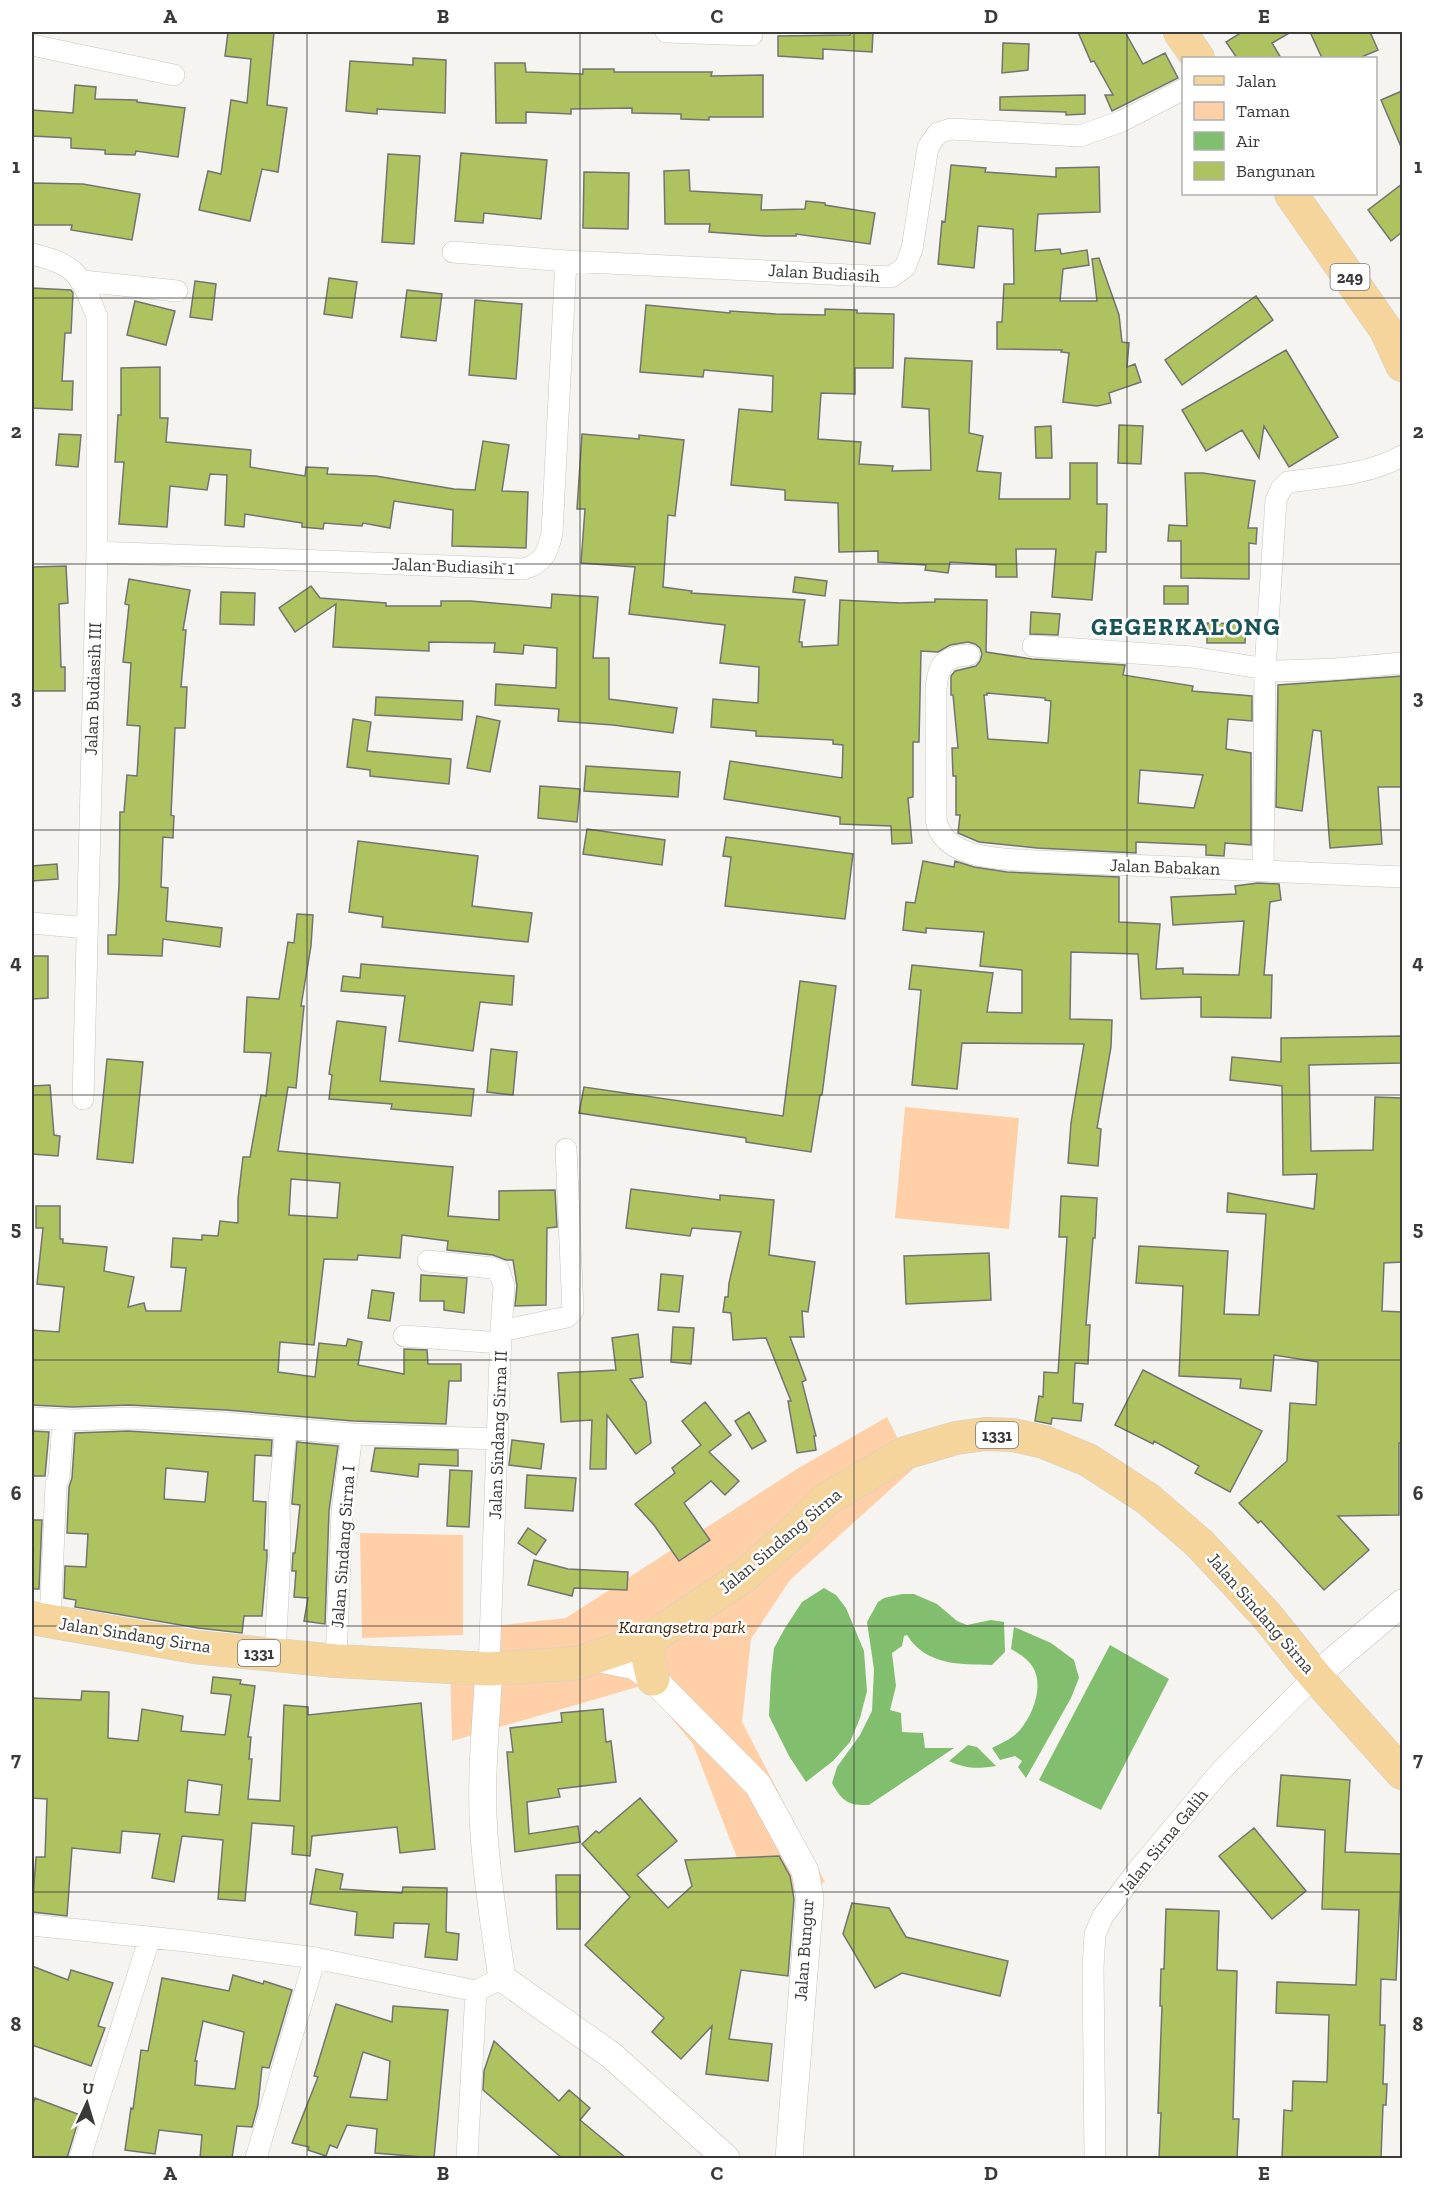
<svg xmlns="http://www.w3.org/2000/svg" width="1434" height="2190" font-family="'Zilla Slab',serif">
<style>
.green{fill:#ffcfa8}
.water{fill:#81bf6f}
.building{fill:#aec25f;stroke:#737470;stroke-width:1.5;fill-rule:evenodd}
.lines{fill:none;stroke-linecap:round;stroke-linejoin:round}
.minor-casing{stroke:#c6c5c1;stroke-width:22}
.tertiary-casing{stroke:#c6c5c1;stroke-width:28}
.primary-casing{stroke:#d0d0cf;stroke-width:34}
.minor{stroke:#fff;stroke-width:21}
.tertiary{stroke:#fff;stroke-width:27}
.primary{stroke:#f5d59b;stroke-width:33}
.grid{fill:none;stroke:#3a3a38;stroke-width:1.5;stroke-opacity:0.55}
.labels{text-anchor:middle;stroke-width:5;stroke-linejoin:round;paint-order:stroke}
.shield{fill:#fff;stroke:#757574;stroke-width:1.5}
.shield-label{font-size:16px;font-weight:bold;fill:#3a3a38}
.street-label{font-size:18px;fill:#3a3a38;stroke:#fff}
.park-label{font-size:18px;font-style:italic;fill:#452607;stroke:#fff}
.district-label{font-size:24px;font-weight:bold;letter-spacing:1.5px;fill:#195557;stroke:#fff}
.neatline{fill:none;stroke:#3a3a38;stroke-width:2}
.grid-label{font-size:20px;text-anchor:middle;font-weight:bold;fill:#3a3a38}
</style>
<rect width="100%" height="100%" fill="#f5f4f0"/>
<path class="green" d="M905,1107L1019,1118L1009,1229L895,1218Z
M887,1417L913,1469L790,1580L751,1639L742,1722L825,1882L756,1907L693,1744L644,1685L452,1741L450,1668L494,1670V1626L566,1618L797,1469Z
M360,1533L463,1535V1635L362,1638Z"/>
<path class="water" d="M824,1588L836,1595L846,1608L864,1651L867,1691L860,1718L850,1742L833,1761L806,1782L789,1756L769,1716L771,1675L774,1648L785,1628L802,1602Z
M902,1594H914L937,1604L957,1621L967,1625L991,1620L1004,1622L1005,1652L992,1665C959,1664 927,1666 907,1635L904,1636L902,1646L892,1653L896,1686L890,1710L901,1713L902,1732L923,1733L925,1748H954L869,1805C848,1806 842,1801 832,1783L837,1767L860,1735L872,1711L874,1669L867,1622L878,1602L884,1598Z
M1014,1627L1051,1643L1074,1660L1079,1678L1071,1698L1026,1778L1018,1767L1022,1761L1015,1756L1000,1760L992,1748C1002,1743 1012,1739 1020,1730C1035,1712 1047,1678 1027,1660C1022,1655 1016,1652 1011,1649Z
M1110,1645L1169,1679L1101,1810L1039,1780Z
M968,1745L977,1747L996,1766C978,1769 966,1769 949,1761Z"/>
<path class="building" d="M228,32H274L267,105L287,108L278,172L262,169L250,221L199,210L208,171L221,174L231,100L247,103L251,59L225,56Z
M851,32H873L872,52L823,49V59L778,56V36L850,35Z
M1078,32H1125L1143,64L1165,53L1178,78L1112,111L1105,95H1113L1094,61L1091,62Z
M1242,32H1291L1272,43L1281,58H1237L1226,42Z
M1310,32H1370L1378,50L1359,58H1322Z
M1003,43L1029,44L1028,70L1002,73Z
M413,58L446,60L445,113L377,109V114L346,111L350,61L413,65Z
M495,63H525L526,72L583,74V69H614V72H712L711,76L763,75V117H709V120L681,119V114L632,113V108L571,109V114L526,112V123H496Z
M75,85L96,87L95,99L137,100V102L185,108L178,157L136,151L135,155L105,154V150L71,148V138L32,136V110L73,113Z
M1402,91V149L1381,100Z
M1085,95V114L1066,115V112L1000,110V97Z
M461,153L547,160L541,219L484,213L483,223L455,221Z
M388,154L420,156L414,244L382,242Z
M951,165L986,168L985,172L1056,177V168L1099,167L1100,212L1038,214L1035,251L1060,249L1061,254L1087,250L1089,265L1063,269L1060,301H1097L1092,259L1099,258L1119,315L1122,342L1129,343L1127,367L1135,364L1141,382L1109,393L1111,403L1097,406L1063,402L1069,353L1061,352L1062,350L997,349V322H1002L1004,284H1014L1013,229L978,226L974,268L938,264L942,221L945,222Z
M689,170L690,191L762,195L761,210L805,209L806,201L825,203V205L875,213L870,244L796,234V236H764L709,232L710,224H665L664,171Z
M584,172L629,173L628,229L583,228Z
M32,183L83,184L140,194L132,240L71,230L72,225H32Z
M1402,184V232L1391,241L1368,210Z
M329,278L357,282L352,318L324,314Z
M195,281L216,284L212,320L190,317Z
M32,288L71,290L73,293L71,333H65L62,381H73L72,410L32,408Z
M407,290L442,294L436,341L401,337Z
M1256,296L1273,320L1182,385L1165,360Z
M475,300L522,304L516,379L469,375Z
M135,301L175,311L166,345L127,335Z
M646,305L730,313V311L776,314L825,315V309L857,310V313L894,314L893,368H855V394L821,393L818,439L861,442L859,464L893,466L892,471L931,470L929,409L902,407L905,358L972,361L969,433L983,436L977,471L1001,473L999,499H1070V463H1097V504H1107L1106,552H1096L1092,600L1052,597L1056,549H1016L1017,577H996V565L950,562L948,573L925,570L926,565L878,562V551L839,552L838,503L785,500V490L731,485L739,409L772,412L773,376L704,370L703,377L640,372Z
M1286,350L1338,437L1289,467L1264,426L1259,458L1242,430L1206,451L1182,410Z
M160,367V418H168L166,442L251,450L250,467L305,476L306,467L328,468L327,474L376,476L454,489L475,490L483,441L509,445L502,491L528,492L526,548L452,546L453,510L394,501L390,528L363,523L362,526L324,523L323,529L302,527V523L245,514L244,527L225,525L227,475L210,474L207,490L170,486L167,527L119,524L124,462H115L118,415H121V368Z
M1119,425L1143,426L1141,464L1118,463Z
M1051,426L1052,458H1036L1035,427Z
M59,434L81,435L78,467L56,465Z
M582,434L639,439V435L684,440L675,516L668,515L663,587L692,591L691,593L805,600L799,642H802V647L838,645L840,600L900,603L935,602V599L987,600L986,652L1032,659L1125,665L1123,675L1193,686L1192,691L1252,696V721L1228,719L1226,749L1251,753V845L1225,843L1224,856L1206,855V845L1136,842V853L1037,848L979,842L958,833L960,815H956V776H953L952,748H958L953,695H951V676L955,671L976,666L980,661L982,654L980,648L975,644L968,642L950,645L938,652L921,651L919,742H913V797L908,798L912,843L892,844L891,826L840,824V817L724,799L730,761L842,778L843,745L833,744V740L756,736V731L711,727L713,699L758,703L759,667L720,663L725,625L629,614L635,567L581,563L585,509H577ZM987,693L1045,698V700L1051,701L1048,743L988,739L984,695H987ZM1140,770L1203,775L1194,808L1138,803Z
M1185,473H1203L1255,481L1248,528H1257L1256,544L1249,543V579L1181,578V541H1168L1169,525L1187,526Z
M66,566L68,603L59,604L61,667H65V691H32V567Z
M795,577L827,581L825,596L793,592Z
M129,579L190,590L183,630H186L181,687H187L185,728H175L171,815L174,816L173,838L163,837L161,887L168,888L166,921L222,928L220,947L163,939L162,956L108,954V935H116L119,885L120,812H124L127,775L137,776L140,726L127,725L131,663L123,662L129,605L125,604Z
M311,586L320,598L386,603V606H441V601H471L551,608L552,594L598,597L593,658H609V699L677,708L673,733L613,725L558,721L559,709L495,705L496,684L556,688L557,648L524,645L523,654L494,652L495,643L429,642V651L333,647L336,604L295,632L279,608Z
M1164,586H1188V604H1164Z
M221,592L255,593L254,625L220,624Z
M1031,612L1060,614L1058,635L1030,634Z
M1207,623L1246,624L1245,643H1207Z
M1402,676V787H1378L1382,844L1330,848L1321,731L1313,730L1302,811L1276,807L1278,685Z
M376,697L463,701L462,720L375,715Z
M477,716L500,721L490,772L467,768Z
M353,719L371,722L367,751L451,759L449,784L370,776V770L347,767Z
M586,766L680,772L678,797L584,791Z
M540,786L580,789L577,822L538,818Z
M587,829L665,840L662,865L583,854Z
M726,837L853,854L845,919L725,906L731,857L723,856Z
M358,841L478,856L472,906L532,913L528,942L382,927L383,917L349,912Z
M923,861L954,867L955,861L974,867L1007,872L1119,877V922L1160,924L1156,969L1183,968V974L1239,975L1244,921L1173,925L1171,897L1236,894L1235,886L1258,883L1279,884L1281,900L1270,902L1264,975H1272L1271,1018L1201,1017V997L1141,999L1138,954L1071,952L1070,1019L1112,1020L1111,1047L1097,1128L1101,1129L1098,1166L1068,1163L1071,1123L1084,1044L962,1043L957,1089L912,1085L921,990L909,989L912,965L993,973L987,1012L1022,1013V970L980,966L984,932L926,928V933L903,930L906,902L915,903Z
M57,864L58,879L32,881V866Z
M297,914L313,915L311,946L301,1006H304L296,1088L288,1087L278,1151L453,1167L448,1216L499,1220V1191L555,1190L557,1227L547,1228L546,1305L515,1306L517,1286L513,1260H506L493,1255L447,1250L448,1241L402,1235L400,1258L358,1255L357,1260L324,1259L314,1345L280,1342L278,1372L315,1377L319,1343L346,1346L348,1339L362,1342L358,1365L404,1374V1349L427,1350L428,1364H461V1381H449L446,1424L353,1421L226,1410L129,1405L72,1407L32,1405V1330L59,1332L64,1287L37,1284L43,1228H36V1206H60V1239H63V1243L107,1247L104,1271L134,1277L128,1307L144,1303L146,1311H181L186,1268L171,1267L173,1238L202,1240V1235L218,1236L220,1221L238,1223V1199L243,1157H250L261,1095L266,1096L271,1053L244,1052L247,997L279,999L288,942L294,943ZM291,1179L340,1183L337,1218L289,1215Z
M32,956H48V998L32,999Z
M361,964L514,976L512,1005L480,1002L473,1051L399,1041L405,996L341,991L343,976L360,978Z
M800,981L836,986L822,1095H820L811,1152L746,1142V1138L579,1113L584,1087L783,1116Z
M337,1021L386,1027L380,1081L474,1089L471,1116L391,1109L392,1104L329,1099L332,1075L329,1074Z
M1402,1036V1063L1309,1065L1311,1151L1373,1150L1375,1097L1402,1098V1262L1384,1263L1382,1311L1402,1312V1428L1401,1443H1399V1515L1338,1516L1369,1550L1324,1590L1261,1521L1258,1523L1239,1503L1287,1461L1290,1403L1316,1405L1318,1362L1274,1355L1271,1391L1240,1388L1241,1379L1179,1376L1183,1286L1136,1283L1139,1246L1228,1251L1224,1314L1259,1315L1266,1214L1227,1212L1228,1193L1314,1209L1317,1174L1283,1175L1282,1086L1230,1080L1232,1057L1281,1062V1038Z
M491,1049L517,1052L513,1095L487,1092Z
M107,1059L143,1062L133,1163L97,1159Z
M50,1085L54,1135L60,1136L58,1156L32,1154V1086Z
M631,1189L720,1200V1195L774,1200L769,1255L815,1262L808,1312L802,1311L804,1337H790L806,1380L802,1382L816,1436H814L816,1450L797,1453L788,1401H791L766,1338L733,1340L731,1313L723,1312L725,1297H728L729,1283L741,1232L692,1228L690,1236L626,1228Z
M1061,1196L1097,1198L1095,1238H1093L1086,1325H1090L1088,1364L1075,1363L1073,1403L1083,1404L1081,1421L1052,1418L1051,1424L1035,1421L1039,1396L1043,1397L1044,1372L1058,1373L1067,1237H1059Z
M989,1253L991,1300L906,1304L904,1256Z
M661,1274L683,1276L679,1312L658,1310Z
M421,1275L467,1278L464,1313L444,1310V1301H420Z
M372,1290L394,1293L390,1321L368,1318Z
M673,1327L694,1328L691,1364L671,1362Z
M638,1334L643,1377L630,1379L646,1402L651,1443L636,1454L607,1415L606,1469H590L592,1420L561,1422L558,1373L616,1370L612,1338Z
M1143,1370L1262,1431L1230,1492L1195,1473L1199,1466L1154,1441L1153,1444L1115,1425Z
M705,1402L731,1435L709,1452L739,1481L725,1495L711,1481L684,1503L710,1540L679,1561L654,1525L635,1504L675,1473L672,1468L701,1445L682,1421Z
M749,1412L766,1441L752,1449L735,1421Z
M32,1431L49,1432L45,1476H32Z
M128,1431L272,1440L271,1456L255,1455L253,1501L266,1502L264,1550H267V1557L262,1616H244L242,1633L198,1628L75,1607L76,1600L64,1598L65,1566L86,1567L88,1534L67,1533L69,1487L72,1478L75,1433ZM166,1468L208,1472L205,1502L164,1499Z
M512,1440L544,1444L541,1469L509,1465Z
M297,1442L338,1446L329,1511L325,1624L304,1621L308,1598L294,1597L296,1571H292L293,1553H295L300,1505L292,1504V1502Z
M375,1448L458,1450V1466L419,1464L418,1477L371,1471Z
M450,1470L472,1471L469,1527L447,1526Z
M527,1475L576,1478L573,1511L525,1508Z
M32,1520H42L39,1589H32Z
M528,1528L546,1540L536,1555L518,1543Z
M534,1560L568,1569L628,1572L627,1590L574,1588L572,1596L528,1585Z
M213,1677L241,1680L240,1684L255,1686L248,1737H251L249,1759H252L248,1799L280,1801L284,1705L308,1707V1715L421,1703L435,1849L400,1853L397,1827L312,1836L310,1856L292,1854L294,1826L252,1823L245,1901L218,1899L223,1840L182,1836L174,1882L152,1878L160,1834L122,1831L120,1853L72,1848L67,1916L32,1912L36,1857H45L47,1799L32,1798V1698L81,1700L82,1691L109,1692L108,1738L138,1741L142,1709L183,1716L181,1731L225,1735L231,1695L211,1693ZM188,1780L222,1785L219,1815L185,1812Z
M603,1709L606,1742L611,1741L616,1782L558,1789L560,1797L527,1802L529,1834L578,1826L580,1842L515,1852L507,1752H513L510,1728L562,1722L561,1713Z
M1281,1775L1350,1780L1345,1852L1402,1854L1396,1980L1381,1979L1380,2025H1385L1383,2084H1387L1386,2105H1383L1381,2158H1282L1284,2110L1292,2111L1293,2081L1327,2082L1329,2015L1276,2013L1277,1982L1356,1985L1359,1910L1322,1909L1325,1830L1277,1826Z
M640,1798L677,1841L637,1875L668,1908L692,1886L685,1860L779,1856L790,1876L794,1899L788,1976L741,1970L729,2039L772,2044L768,2081L706,2074L712,2026L681,2059L652,2032L664,2018L585,1945L630,1897L582,1844L596,1831L599,1833Z
M1254,1828L1306,1891L1272,1919L1219,1856Z
M316,1869L343,1874L340,1889L402,1893L403,1887L447,1888L446,1932L459,1934L457,1960L425,1957L429,1924L394,1923L393,1938L355,1935L357,1912L310,1904Z
M556,1875H580V1929H557Z
M852,1903L889,1908L906,1937L1008,1961L1000,1996L902,1973L875,1988L843,1934Z
M1166,1909L1219,1911L1217,1970L1237,1971L1233,2119H1239L1237,2158H1159L1161,2113H1158L1162,2006H1160L1161,1969H1164Z
M32,1966L68,1980L71,1970L113,1983L98,2026L105,2028L91,2066L32,2045Z
M233,1975L263,1984L264,1981L292,1990L269,2068L262,2067L258,2105L252,2127L237,2126L232,2158H200L202,2135L159,2130L155,2154L125,2150L131,2108L133,2109L141,2050L148,2051L162,1978L229,1991ZM203,2021L244,2032L235,2089L195,2085L197,2061H195Z
M336,2004L392,2022L393,2006L448,2010L434,2158L375,2153L377,2129L347,2125L337,2148L330,2145L326,2156L308,2150L309,2147L292,2143L318,2077L314,2076ZM363,2052L390,2061L387,2100L350,2097Z
M494,2041L559,2101L569,2090L590,2108L580,2120L626,2158H562L512,2115L483,2090L484,2071Z
M35,2098L80,2115L67,2158H32V2107Z"/>
<g class="lines">
<g class="minor-casing">
<path id="minor" d="M666,32L752,35
M32,45L174,75
M453,252L566,261L891,277L905,267L912,249L928,147L938,133L951,129L1080,136L1122,121L1184,89
M32,254C78,265 80,275 97,317V552L83,1099
M83,281L177,291
M97,552L523,569C543,564 548,552 552,533L566,261
M1033,646L1192,657L1279,671L1336,669L1402,663
M969,655C944,656 938,665 936,689V820C943,860 1003,859 1036,861L1402,877
M1263,871L1265,669L1276,500L1281,489L1288,482C1327,477 1367,475 1402,456
M32,923L87,928
M428,1261L492,1268L499,1271L504,1286L501,1331
M404,1336L501,1343
M32,1418L72,1420L128,1418L225,1423L352,1434L498,1439
M50,1622L56,1484L59,1477L63,1420
M275,1654L280,1557L279,1501L286,1428
M336,1661L342,1512L352,1434
M489,1669L501,1331L567,1317L573,1311L566,1149
M32,1925L186,1941L315,1958L476,1991L502,1978
M80,2158L150,1937
M256,2158L315,1958
M467,2158L476,1991
M1095,2158L1093,1967L1095,1934L1103,1916L1137,1871L1219,1773L1315,1676"/>
</g>
<g class="tertiary-casing">
<path id="tertiary" d="M596,1658L635,1666L653,1679L758,1785L805,1871L810,1898L789,2158
M489,1669C486,1723 480,1779 484,1833C487,1882 495,1930 502,1978L611,2055L726,2158
M1315,1676L1402,1603"/>
</g>
<g class="primary-casing">
<path id="primary" d="M1180,32L1198,58
M1291,194L1386,330L1402,365
M32,1618L195,1647L336,1661L489,1669L578,1663L651,1638L744,1576L798,1528L825,1500L905,1453L956,1438L985,1434L1013,1435L1044,1442L1088,1460L1148,1499L1199,1543L1230,1576L1266,1615L1315,1676L1402,1773
M651,1638L647,1653L653,1679"/>
</g>
<use href="#minor" class="minor"/>
<use href="#tertiary" class="tertiary"/>
<use href="#primary" class="primary"/>
</g>
<path class="grid" d="M307,32V2158M580,32V2158M854,32V2158M1127,32V2158M32,298H1402M32,564H1402M32,830H1402M32,1095H1402M32,1360H1402M32,1626H1402M32,1892H1402"/>
<g class="labels">
<g class="shield">
<rect x="1330.5" y="264" width="39" height="26" rx="4.5"/>
<rect x="976" y="1422" width="42" height="26" rx="4.5"/>
<rect x="238" y="1640" width="42" height="26" rx="4.5"/>
</g>
<g class="shield-label">
<text x="1350" y="283">249</text>
<text x="997" y="1441">1331</text>
<text x="259" y="1659">1331</text>
</g>
<g class="street-label">
<text transform="translate(824 273) rotate(3)" y="6">Jalan Budiasih</text>
<text transform="translate(453 566) rotate(2)" y="6">Jalan Budiasih 1</text>
<text transform="translate(93 689) rotate(-88)" y="6">Jalan Budiasih III</text>
<text transform="translate(1165 867) rotate(2)" y="6">Jalan Babakan</text>
<text transform="translate(498 1435) rotate(-88)" y="6">Jalan Sindang Sirna II</text>
<text transform="translate(780 1541) rotate(-40)" y="6">Jalan Sindang Sirna</text>
<text transform="translate(343 1547) rotate(-86)" y="6">Jalan Sindang Sirna I</text>
<text transform="translate(1261 1613) rotate(49)" y="6">Jalan Sindang Sirna</text>
<text transform="translate(135 1635) rotate(9)" y="6">Jalan Sindang Sirna</text>
<text transform="translate(1163 1842) rotate(-51)" y="6">Jalan Sirna Galih</text>
<text transform="translate(804 1950) rotate(-86)" y="6">Jalan Bungur</text>
</g>
<g class="park-label">
<text x="682" y="1633">Karangsetra park</text>
</g>
<g class="district-label">
<text x="1186" y="635">GEGERKALONG</text>
</g>
</g>
<rect width="1434" height="2190" fill="none" stroke="#ffffff" stroke-width="66"/>
<rect x="1182" y="57" width="195" height="138" fill="#ffffff" stroke="#b0b0af" stroke-width="1.5"/>
<rect x="1194" y="76" width="30" height="9" fill="#f5d59b" stroke="#b0b0af" stroke-width="1.5"/>
<text x="1236" y="87" font-size="18" fill="#3a3a38">Jalan</text>
<rect x="1194" y="102" width="30" height="18" fill="#ffcfa8" stroke="#b0b0af" stroke-width="1.5"/>
<text x="1236" y="117" font-size="18" fill="#3a3a38">Taman</text>
<rect x="1194" y="132" width="30" height="18" fill="#81bf6f" stroke="#b0b0af" stroke-width="1.5"/>
<text x="1236" y="147" font-size="18" fill="#3a3a38">Air</text>
<rect x="1194" y="162" width="30" height="18" fill="#aec25f" stroke="#b0b0af" stroke-width="1.5"/>
<text x="1236" y="177" font-size="18" fill="#3a3a38">Bangunan</text>
<g transform="translate(87 2103) rotate(4)" stroke="#ffffff" stroke-width="4.5" paint-order="stroke">
<path d="M0-4.5L10 22L0 15L-10 22Z" fill="#3a3a38"/>
<text y="-9" font-size="16" font-weight="bold" text-anchor="middle" fill="#3a3a38">U</text>
</g>
<rect x="33" y="33" width="1368" height="2124" class="neatline"/>
<g class="grid-label">
<text x="170" y="23">A</text>
<text x="443" y="23">B</text>
<text x="717" y="23">C</text>
<text x="991" y="23">D</text>
<text x="1264" y="23">E</text>
<text x="16" y="173">1</text>
<text x="1418" y="173">1</text>
<text x="16" y="438">2</text>
<text x="1418" y="438">2</text>
<text x="16" y="704">3</text>
<text x="1418" y="704">3</text>
<text x="16" y="969">4</text>
<text x="1418" y="969">4</text>
<text x="16" y="1235">5</text>
<text x="1418" y="1235">5</text>
<text x="16" y="1500">6</text>
<text x="1418" y="1500">6</text>
<text x="16" y="1766">7</text>
<text x="1418" y="1766">7</text>
<text x="16" y="2031">8</text>
<text x="1418" y="2031">8</text>
<text x="170" y="2180">A</text>
<text x="443" y="2180">B</text>
<text x="717" y="2180">C</text>
<text x="991" y="2180">D</text>
<text x="1264" y="2180">E</text>
</g>
</svg>
